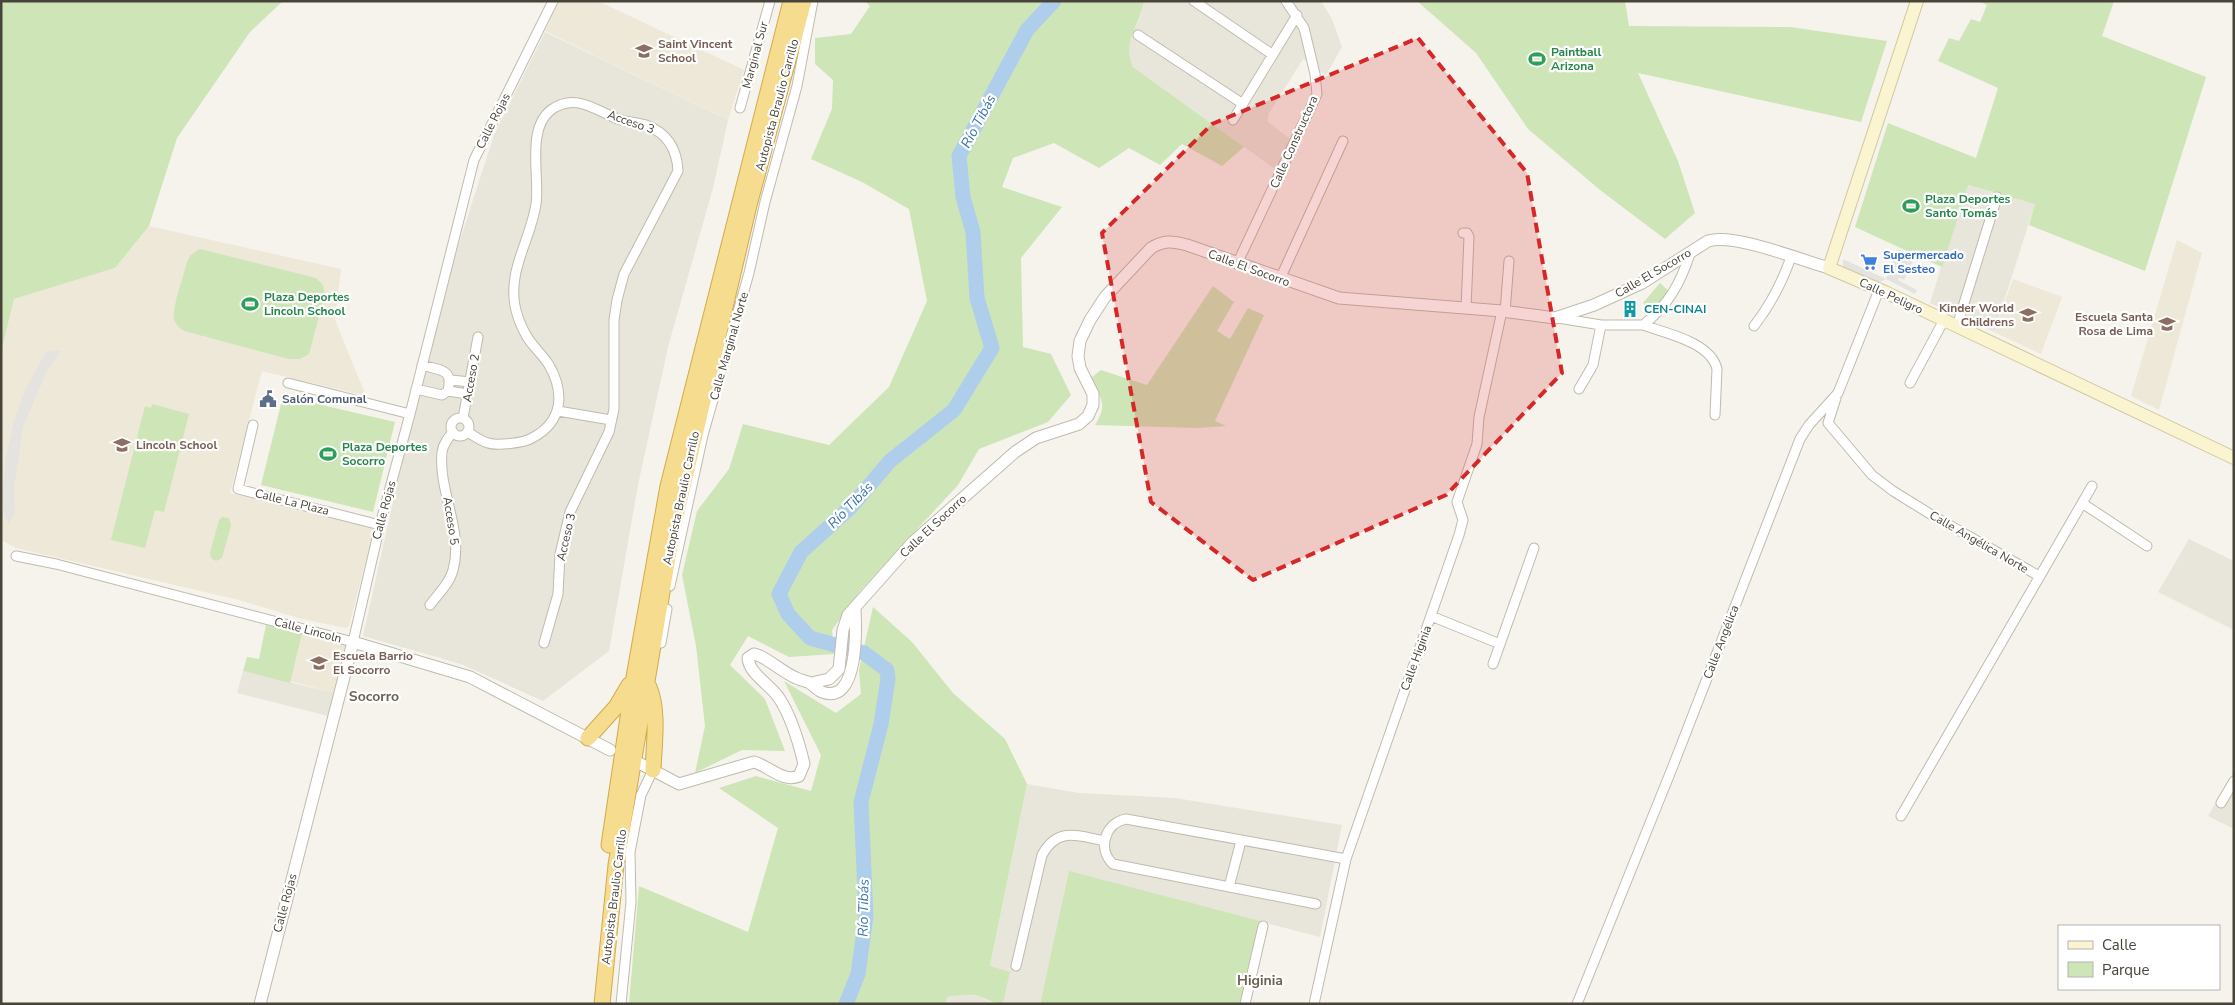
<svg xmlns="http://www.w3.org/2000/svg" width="2235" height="1005" font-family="'Nunito Sans',sans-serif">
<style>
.residential{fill:#e8e5da}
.education{fill:#ede8d7}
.green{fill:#cee5b8}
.parking{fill:#e4e3e0}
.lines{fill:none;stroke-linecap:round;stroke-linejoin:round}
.river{stroke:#aeceec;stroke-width:15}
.minor-casing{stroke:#c0bbaf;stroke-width:11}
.tertiary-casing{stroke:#c0bbaf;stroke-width:13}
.secondary-casing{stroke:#d1c89f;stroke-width:14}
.trunk-casing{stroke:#d3aa48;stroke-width:17}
.minor{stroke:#fff;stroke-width:9}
.tertiary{stroke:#fff;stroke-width:11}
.secondary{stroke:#fbf4d0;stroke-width:12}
.trunk{stroke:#f5dc8e;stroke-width:15}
.marked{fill:#d62828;fill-opacity:0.2;stroke:#d62828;stroke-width:4;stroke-dasharray:10 6;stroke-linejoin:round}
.labels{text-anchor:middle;stroke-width:4.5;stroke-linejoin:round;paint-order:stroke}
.education-label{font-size:12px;font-weight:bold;fill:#785e54;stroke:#fff;text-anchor:start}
.leisure-label{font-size:12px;font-weight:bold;fill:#27864d;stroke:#fff;text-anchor:start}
.street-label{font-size:12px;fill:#49443a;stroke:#fff}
.shop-label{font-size:12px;font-weight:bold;fill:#366cbe;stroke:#fff;text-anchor:start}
.culture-label{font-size:12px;font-weight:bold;fill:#0d838f;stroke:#fff;text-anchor:start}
.service-label{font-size:12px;font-weight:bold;fill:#4e5e75;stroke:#fff;text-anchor:start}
.water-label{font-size:14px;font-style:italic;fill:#3a74ae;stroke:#fff}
.neighbourhood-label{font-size:14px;font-weight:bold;fill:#6b6352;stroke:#fff}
</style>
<rect width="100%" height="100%" fill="#f5f3ec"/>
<path class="residential" d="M1144,1H1321L1332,19L1342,47L1326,75L1303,59L1268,115V122L1290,139L1276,170L1133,67L1128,57V44L1141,15Z
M545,32L728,120L713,188L668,347L638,485L609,651L543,701L461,664L363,636L434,320L494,135Z
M1967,185L2035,204L1994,332L1930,303Z
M2189,539L2234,561V630L2158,592Z
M243,671L334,693L328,716L237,693Z
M2234,771V829L2208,816Z
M1027,784L1079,793L1175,798L1342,825L1320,937L1069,872L1040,1004H1003L1010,972L990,967Z
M963,994L982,997L995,1004H946L947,997Z"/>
<path class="education" d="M559,1H598L744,70L728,120L545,31Z
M149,226L341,269L335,320L366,396L262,371L230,493L374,529L349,626L346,628L298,618L239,600L16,548L1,540V352L14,299L115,268Z
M2177,240L2202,253L2159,410L2131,396Z
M2013,279L2062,297L2041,354L1994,332Z
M302,634L347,644L334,693L290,681Z"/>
<path class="green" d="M1,1H283L250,32L177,138L149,226L115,268L14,299L1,352Z
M865,1H1144C1140,26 1121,42 1133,67L1244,147L1222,166L1182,144L1160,165L1129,148L1099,168L1054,143L1013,158L1002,187L1062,207L1021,258L1023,347L1051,354L1071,395L1048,422L979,449L958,485L860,591L832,630L834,654L789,657L748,636L730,665L765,699L785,751L742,750L695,773L705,726L696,646L682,575L697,511L729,469L743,424L829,445L889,387L927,301L909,209L862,182L811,159L832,109L833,80L815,64V38L851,34L870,6Z
M1417,1H1625L1629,26L1790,27L1887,41L1861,122L1638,73L1678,161L1695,213L1665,239L1600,190L1528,129L1476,53Z
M1979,1H2114L2102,36L2206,77L2145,271L2029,225L2035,204L1968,185L1942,267L1855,227L1888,123L1976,158L1998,88L1938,61L1949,38L1959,41L1971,19L1980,22L1987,5Z
M200,249L316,278L323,285L325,294L309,354L300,359H289L188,332C181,330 176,326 174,319C172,306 184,276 187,262L191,255Z
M1660,283L1669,291L1652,311L1643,303Z
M1213,286L1234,302L1217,331L1230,339L1248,308L1264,315L1215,421L1226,426L1198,428L1095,425C1108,405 1101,398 1091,378L1101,370L1147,385Z
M283,396L395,422L373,512L261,485Z
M152,404L189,414L164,512L155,510L145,548L111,540L145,406L151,408Z
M222,517L229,518L231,525L222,558L216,561L211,558L210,553L219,520Z
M873,607L912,642L953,693L1005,739L1027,784L990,966L1010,972L1003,1004C995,1004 991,1001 984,998C972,993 960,995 947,997L946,1004H629L639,886L748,932L778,828L719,788L756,776L811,791L821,755L784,681L836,713L861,694L859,670Z
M266,625L302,634L290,683L243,671L247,657L259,659Z
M1069,871L1260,921L1242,1004H1040Z"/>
<path class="parking" d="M1898,249L1915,257L1904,280L1899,278L1898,280L1917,290L1915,294L1886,279L1878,283L1843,267V259L1886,279Z
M62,350L47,371L23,427L14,488L15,514L8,524L4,512L3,490L6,457L14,421L25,390L46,352Z"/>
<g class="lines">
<path class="river" d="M846,1004L858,974L866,916L861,802L881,724L888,679L887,670L864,653L810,638L788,614L779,594L801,552L850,508L890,461L954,410L992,348L977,298L973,232L963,197L959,156L1027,30L1054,1"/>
<g class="minor-casing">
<path id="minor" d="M1194,1L1273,55
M1138,35L1243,104
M740,108L770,1
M1233,120L1297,15
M1463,233H1467L1469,237L1466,308
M1237,264L1317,94L1315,74L1304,28L1286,1
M1280,279L1343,141
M1505,312L1509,261
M1558,318L1601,325H1643C1669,305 1681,282 1691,251
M1643,325C1665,333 1711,342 1717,369L1715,415
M1754,326C1771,304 1782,283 1791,257
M1957,326L1997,197
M451,380L470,382
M288,383L410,414
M1910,383L1944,320
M416,389L442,395L448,391C453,368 441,371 422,365
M1579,389L1593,365L1601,325
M448,391L468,394
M1836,398L1828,423L1872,475L1893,491L1935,517L2039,576
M558,411L611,420
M451 427a9 9 0 1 1 18 0a9 9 0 1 1-18 0Z
M463,418L478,337
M253,425L238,489L380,525
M468,432C474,436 481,441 488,443C497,446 524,443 532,438C563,422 565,393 549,365C542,354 532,346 526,335C521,326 517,316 515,306C508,269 531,239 536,204C540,177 526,129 551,110C573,94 591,107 613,117C624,122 635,122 646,125C667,133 677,149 678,171L624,274L617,300L614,320V409L609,432L570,512L560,554L558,594L544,643
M2082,503L2147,546
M16,556L56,564L353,642L380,525L410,414L474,160L553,1
M670,586L703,435L749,273L765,202L797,86L813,1
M430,605C438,594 450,583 453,570C464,531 438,491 442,452C443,444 448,438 453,432
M1431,616L1500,644
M661,643L667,609
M1493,664L1534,548
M2221,803L2234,781
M1901,816L2092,486
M1229,887L1241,841
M1316,904L1113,864C1097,849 1105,823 1126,819L1346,859
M1016,966L1042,855C1058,826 1078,836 1105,841
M621,1004L631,902L630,852L641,795L653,770
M1245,1004L1263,926
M1314,1004L1346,859L1459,535L1463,520L1457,502L1477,444L1479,417L1502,311
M1577,1004L1673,766L1800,439L1809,425L1838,393L1879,290"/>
</g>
<g class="tertiary-casing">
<path id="tertiary" d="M811,683L829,679L839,669L843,630L848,615L913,542L1015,452L1036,438L1079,424L1088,416L1093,405V394L1080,368L1078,356L1080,341L1090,320L1105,297L1151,248C1164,240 1172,241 1187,245L1339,298L1502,311L1555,318L1594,305L1616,295L1642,283L1708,241C1735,233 1800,260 1829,268
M639,763L679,784L754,762C769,766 783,783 799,776L804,764C799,743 791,716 779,698C771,685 749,674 748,658L754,654L760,656C772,662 783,672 796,678C800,680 806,681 810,683C814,686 817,690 822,692C859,706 856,628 855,609
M260,1004L353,642L470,677L610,750"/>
</g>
<g class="secondary-casing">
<path id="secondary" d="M1917,1L1829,268L1885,292L2234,458"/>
</g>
<g class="trunk-casing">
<path id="trunk" d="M649,687C659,711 654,744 653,770
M588,738L616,707L629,685
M609,845L634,677L668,486L791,1
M602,1004L616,865L672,533L749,205L804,1"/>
</g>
<use href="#minor" class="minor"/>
<use href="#tertiary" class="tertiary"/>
<use href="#secondary" class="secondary"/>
<use href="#trunk" class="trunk"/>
</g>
<path class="marked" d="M1418,38L1527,173L1562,373L1446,495L1253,580L1151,502L1102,233L1212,124Z"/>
<defs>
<g id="school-bare" transform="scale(1.35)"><path d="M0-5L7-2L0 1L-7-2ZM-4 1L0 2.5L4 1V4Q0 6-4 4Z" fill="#8d6e63" stroke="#fff" stroke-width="2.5" paint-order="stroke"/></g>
<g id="stadium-bare" transform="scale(1.35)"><path d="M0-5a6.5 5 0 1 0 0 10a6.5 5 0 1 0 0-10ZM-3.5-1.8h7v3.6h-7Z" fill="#2e9e5b" stroke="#fff" stroke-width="2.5" paint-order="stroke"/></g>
<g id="supermarket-bare" transform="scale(1.35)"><path d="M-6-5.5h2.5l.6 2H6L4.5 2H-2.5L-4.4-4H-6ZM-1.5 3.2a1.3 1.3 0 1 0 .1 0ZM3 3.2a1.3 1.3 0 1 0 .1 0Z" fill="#3f7fe0" stroke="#fff" stroke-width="2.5" paint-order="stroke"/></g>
<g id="building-bare" transform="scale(1.35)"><path d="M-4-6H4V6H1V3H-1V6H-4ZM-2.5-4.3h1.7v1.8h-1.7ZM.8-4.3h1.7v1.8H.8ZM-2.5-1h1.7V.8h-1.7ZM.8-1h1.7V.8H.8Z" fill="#0f9aa8" stroke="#fff" stroke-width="2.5" paint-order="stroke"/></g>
<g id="civic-bare" transform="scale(1.35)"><path d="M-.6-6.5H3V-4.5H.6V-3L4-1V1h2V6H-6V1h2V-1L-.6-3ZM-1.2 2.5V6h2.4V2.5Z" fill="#5c6f8a" stroke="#fff" stroke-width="2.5" paint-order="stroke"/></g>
</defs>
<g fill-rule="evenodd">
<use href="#school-bare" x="644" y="51"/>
<use href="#stadium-bare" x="1537" y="59"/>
<use href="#stadium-bare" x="1911" y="206"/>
<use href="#supermarket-bare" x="1869" y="262"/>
<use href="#stadium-bare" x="250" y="304"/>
<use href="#building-bare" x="1630" y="309"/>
<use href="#school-bare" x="2028" y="315"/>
<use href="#school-bare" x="2167" y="324"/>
<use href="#civic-bare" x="268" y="399"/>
<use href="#school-bare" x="122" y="445"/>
<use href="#stadium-bare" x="328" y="454"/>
<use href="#school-bare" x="319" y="663"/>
</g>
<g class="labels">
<g class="education-label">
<text x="658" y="48">Saint Vincent<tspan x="658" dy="14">School</tspan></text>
<text x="2014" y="312" text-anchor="end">Kinder World<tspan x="2014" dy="14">Childrens</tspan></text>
<text x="2153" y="321" text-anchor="end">Escuela Santa<tspan x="2153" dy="14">Rosa de Lima</tspan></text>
<text x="136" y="449">Lincoln School</text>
<text x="333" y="660">Escuela Barrio<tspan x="333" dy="14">El Socorro</tspan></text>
</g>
<g class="leisure-label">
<text x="1551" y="56">Paintball<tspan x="1551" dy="14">Arizona</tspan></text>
<text x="1925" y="203">Plaza Deportes<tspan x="1925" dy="14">Santo Tomás</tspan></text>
<text x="264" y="301">Plaza Deportes<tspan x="264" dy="14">Lincoln School</tspan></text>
<text x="342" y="451">Plaza Deportes<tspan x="342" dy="14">Socorro</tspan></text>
</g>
<g class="street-label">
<text transform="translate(755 55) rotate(-75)" y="4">Marginal Sur</text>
<text transform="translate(777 105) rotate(-75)" y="4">Autopista Braulio Carrillo</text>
<text transform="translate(493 121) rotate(-63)" y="4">Calle Rojas</text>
<text transform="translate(631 122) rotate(19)" y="4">Acceso 3</text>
<text transform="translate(1294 142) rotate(-66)" y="4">Calle Constructora</text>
<text transform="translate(1249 268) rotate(20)" y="4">Calle El Socorro</text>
<text transform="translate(1653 273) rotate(-30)" y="4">Calle El Socorro</text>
<text transform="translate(1891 296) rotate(25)" y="4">Calle Peligro</text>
<text transform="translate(729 346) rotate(-74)" y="4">Calle Marginal Norte</text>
<text transform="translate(471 378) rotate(-80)" y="4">Acceso 2</text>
<text transform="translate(681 498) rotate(-78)" y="4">Autopista Braulio Carrillo</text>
<text transform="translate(292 502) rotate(14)" y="4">Calle La Plaza</text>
<text transform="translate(384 510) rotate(-75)" y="4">Calle Rojas</text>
<text transform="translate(451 521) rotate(81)" y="4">Acceso 5</text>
<text transform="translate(933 526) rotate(-43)" y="4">Calle El Socorro</text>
<text transform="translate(566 537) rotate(-77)" y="4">Acceso 3</text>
<text transform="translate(1979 542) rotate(30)" y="4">Calle Angélica Norte</text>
<text transform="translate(308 630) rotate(15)" y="4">Calle Lincoln</text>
<text transform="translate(1721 642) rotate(-69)" y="4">Calle Angélica</text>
<text transform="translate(1416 658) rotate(-70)" y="4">Calle Higinia</text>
<text transform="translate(614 897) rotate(-83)" y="4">Autopista Braulio Carrillo</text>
<text transform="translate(285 903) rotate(-75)" y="4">Calle Rojas</text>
</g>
<g class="shop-label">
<text x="1883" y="259">Supermercado<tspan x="1883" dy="14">El Sesteo</tspan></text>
</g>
<g class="culture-label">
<text x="1644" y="313">CEN-CINAI</text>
</g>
<g class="service-label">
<text x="282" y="403">Salón Comunal</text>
</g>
<g class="water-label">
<text transform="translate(978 121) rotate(-62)" y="5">Río Tibás</text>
<text transform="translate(850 505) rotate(-46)" y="5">Río Tibás</text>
<text transform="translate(863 908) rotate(-89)" y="5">Río Tibás</text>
</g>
<g class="neighbourhood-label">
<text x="374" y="701">Socorro</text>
<text x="1260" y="985">Higinia</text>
</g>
</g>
<rect width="2235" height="1005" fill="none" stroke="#49443a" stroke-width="5"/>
<rect x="2058" y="925" width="162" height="65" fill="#ffffff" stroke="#b6b4b0"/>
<rect x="2068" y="941" width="25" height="8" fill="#fbf4d0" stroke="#b6b4b0"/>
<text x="2102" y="950" font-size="15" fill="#49443a">Calle</text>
<rect x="2068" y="962" width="25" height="15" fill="#cee5b8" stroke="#b6b4b0"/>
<text x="2102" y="975" font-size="15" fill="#49443a">Parque</text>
</svg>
